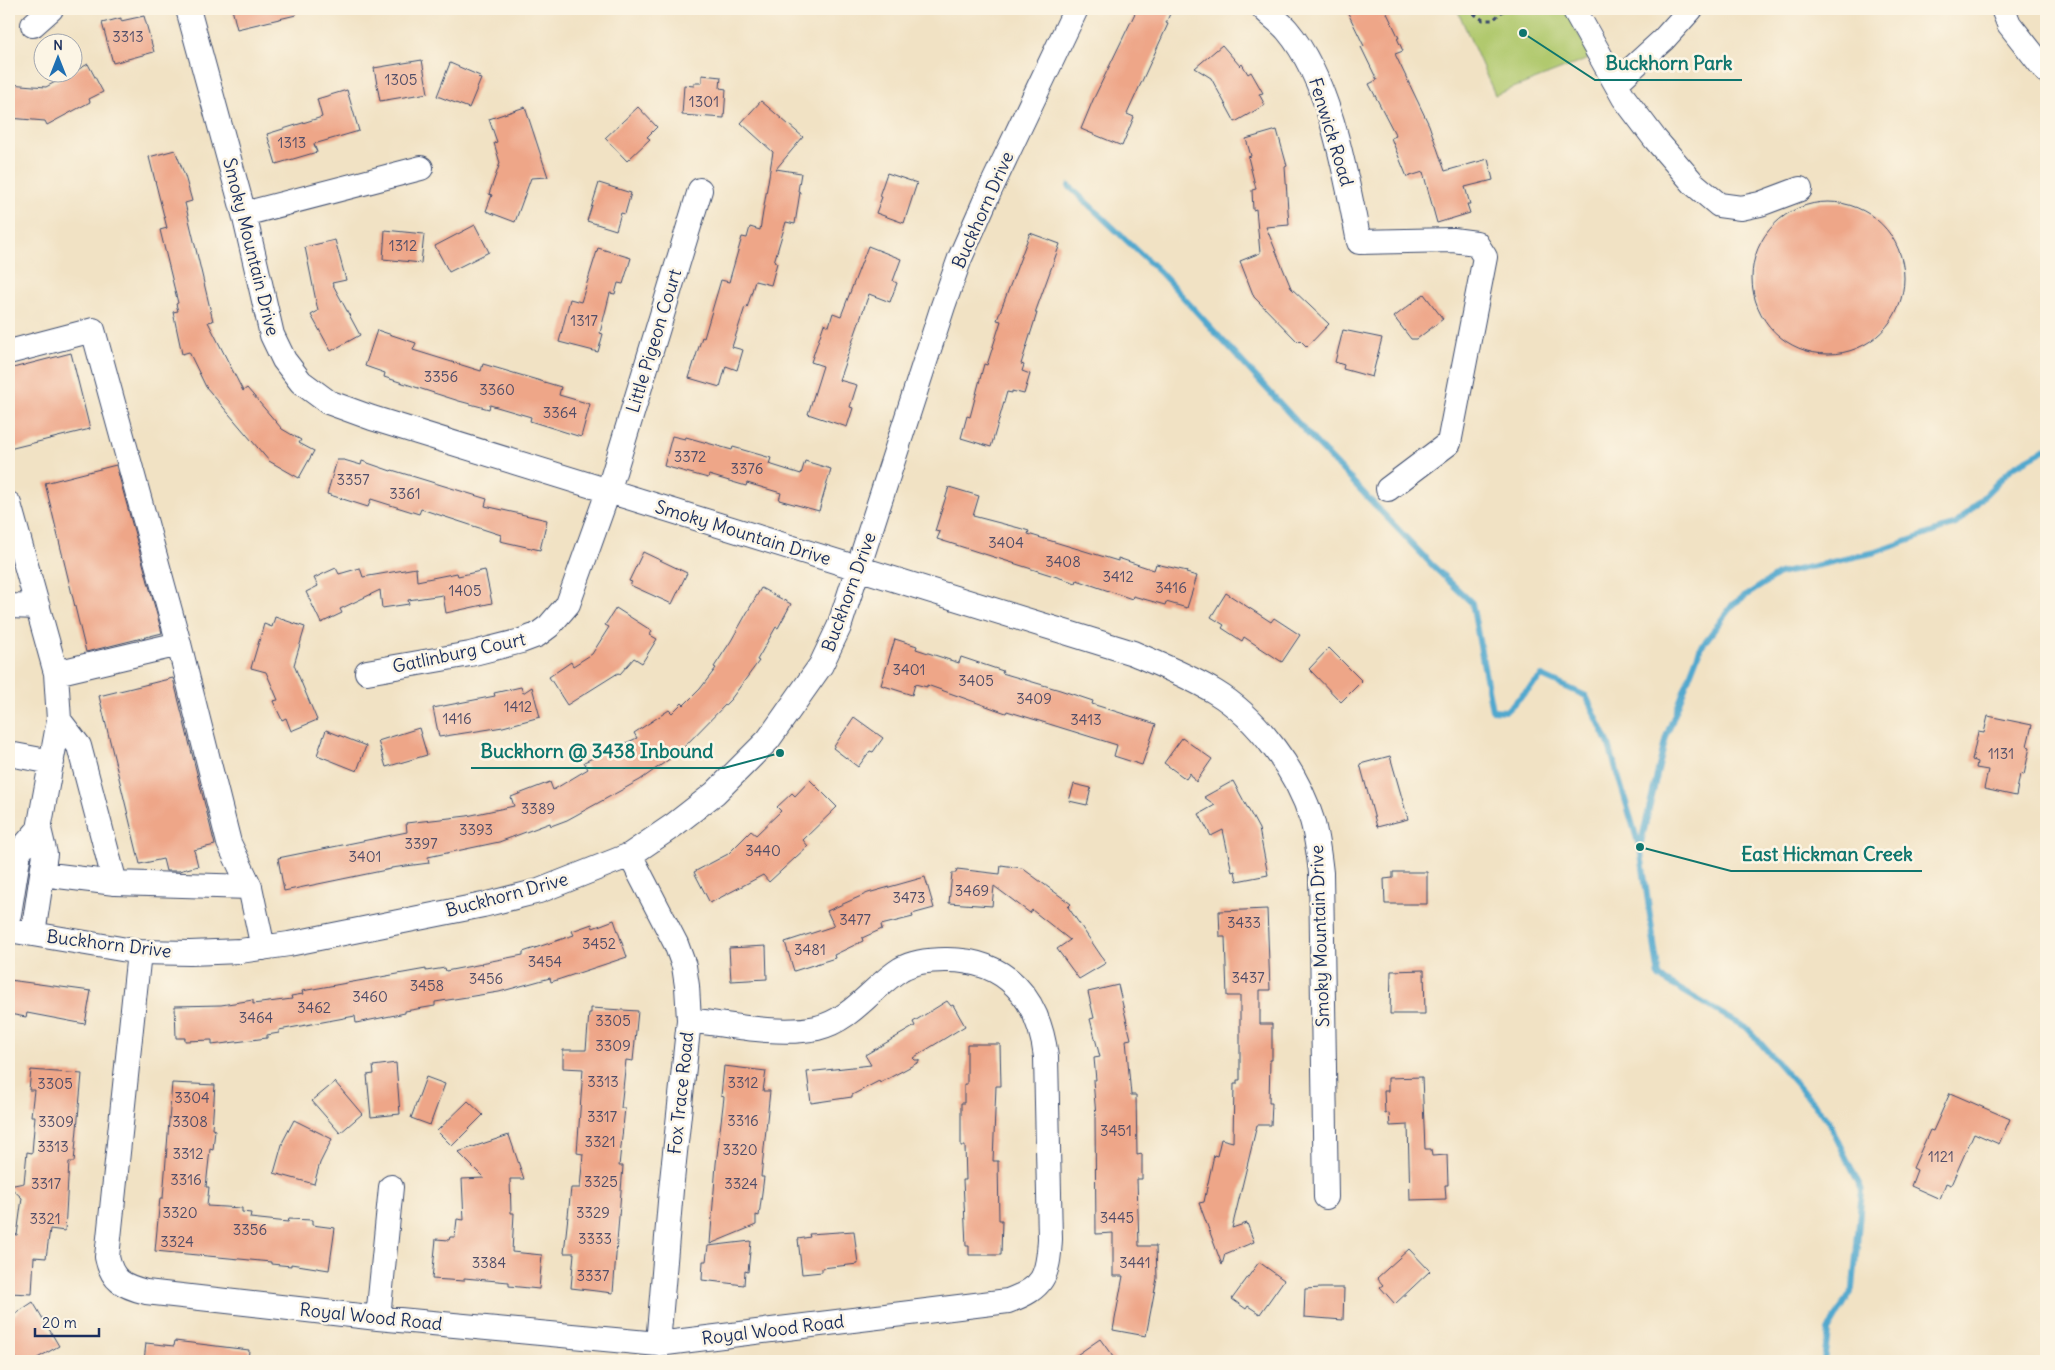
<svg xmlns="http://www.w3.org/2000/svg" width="2055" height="1370" font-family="Delius,sans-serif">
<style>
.green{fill:#b1c96e;stroke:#667c66}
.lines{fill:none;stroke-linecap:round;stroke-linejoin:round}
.stream{stroke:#51a8ce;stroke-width:6}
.building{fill:#eea688}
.minor-casing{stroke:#3b4a6d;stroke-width:26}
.path{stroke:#3b4a6d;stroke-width:3;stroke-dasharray:4 4;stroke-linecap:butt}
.minor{stroke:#fff;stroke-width:24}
.labels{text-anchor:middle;stroke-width:5;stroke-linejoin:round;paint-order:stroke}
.number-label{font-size:15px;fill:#504d68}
.street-label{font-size:18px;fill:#1b2f5e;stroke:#fcf5e5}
.leader{fill:none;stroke:#0f766e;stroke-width:2}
.callout-dot{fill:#0f766e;stroke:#fcf5e5;stroke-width:2}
.callout-label{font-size:19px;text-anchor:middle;font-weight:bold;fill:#0f766e;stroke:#fcf5e5;stroke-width:5;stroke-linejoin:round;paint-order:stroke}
</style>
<rect width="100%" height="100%" fill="#fcf5e5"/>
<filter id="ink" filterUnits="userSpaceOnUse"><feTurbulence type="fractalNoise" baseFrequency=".02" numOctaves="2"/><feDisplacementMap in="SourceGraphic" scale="10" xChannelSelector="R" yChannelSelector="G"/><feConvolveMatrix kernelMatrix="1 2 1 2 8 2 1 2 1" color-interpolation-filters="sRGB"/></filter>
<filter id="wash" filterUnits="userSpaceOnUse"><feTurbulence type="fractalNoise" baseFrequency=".0096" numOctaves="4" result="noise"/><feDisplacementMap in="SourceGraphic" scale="20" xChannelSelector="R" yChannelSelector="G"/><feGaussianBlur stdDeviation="1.12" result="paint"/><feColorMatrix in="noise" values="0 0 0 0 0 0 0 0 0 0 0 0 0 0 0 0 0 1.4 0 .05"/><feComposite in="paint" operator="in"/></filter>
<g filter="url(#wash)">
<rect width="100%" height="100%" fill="#f1e2c4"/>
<path class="green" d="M1457,9H1565L1591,58L1495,95Z"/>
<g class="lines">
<path class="stream" d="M1069,186L1160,272L1320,447L1432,565L1472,603L1492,710L1506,711L1542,676L1586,696L1608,742L1639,846
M1824,1361L1828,1331L1853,1288L1862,1190L1827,1119L1748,1029L1659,977L1640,847L1666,737L1700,649L1733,604L1779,574L1876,552L1956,524L2013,467L2046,449"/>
</g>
<g id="blocks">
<path class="building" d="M232,9H295L296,15L237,29Z
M1137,9H1172L1166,23L1168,24L1127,114L1134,117L1122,146L1081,129L1093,100Z
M1346,9H1385L1399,38H1397L1403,51L1395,54L1429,125L1445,171L1488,159L1493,180L1465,187L1470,204H1467L1470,213L1437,223L1423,172L1407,177L1391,138L1396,136L1369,84L1377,80L1361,47L1364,46Z
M144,16L154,52L113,63L102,23L121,18V21Z
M1222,45L1240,66L1242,64L1248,74L1251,72L1263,93L1259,94L1265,105L1235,122L1211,78L1195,68Z
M422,60L428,93L380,101L374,68Z
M450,63L480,76L478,78L481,79L469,108L437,96Z
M88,64L103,92L89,99L90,102L47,125L45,121L9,118V84L46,87Z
M702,75L721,77L720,88L726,89L724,118L682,115L684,85L694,86V83H702Z
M347,90L359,131L314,144L317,152L276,164L267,134L322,117L317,99Z
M761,101L803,137L776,169L801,173L798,191L800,192L795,224L786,222L774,262L777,263L771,285L755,281L747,308L745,307L732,347L743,350L737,370L726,366L720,387L689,378L702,337L704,338L721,280L729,282L742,237L747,238L750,227L760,230L773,152L741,123Z
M525,107L548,177L531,178L515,222L486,211L492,195L489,194L500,163L494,143L497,142L489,119Z
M638,107L657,127L647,137L650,139L627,161L605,138Z
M1277,130L1287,166L1285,167L1289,225L1266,227L1291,288L1329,324L1307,347L1300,340L1298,342L1254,297L1240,261L1260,253L1256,209L1253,210L1252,190L1256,189L1248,157L1251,156L1246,139Z
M175,150L185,176L192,201L185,203L213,321L208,322L243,391L247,388L282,429L301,440L299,443L314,451L299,478L269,461L206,387L189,352L182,354L173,312L178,311L176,304L178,303L160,230L167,228L149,157Z
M887,173L917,183L904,223L876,213L882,197L879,196Z
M599,183L631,193L625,214L621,213L616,230L587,221Z
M1752 278a76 76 0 1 1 152 0a76 76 0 1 1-152 0Z
M475,225L489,252L449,272L435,246Z
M385,230L424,234L421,263L383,259Z
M1030,233L1060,244L1035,313H1037L1021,364L1024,365L1022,371L1030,374L1024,394L1012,391V393L1007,392L991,447L961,438L967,416L970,417L984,364L987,365L1001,321L997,320Z
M335,240L346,280L332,283L360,335L331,351L311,315L318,311L305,247Z
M868,246L901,259L893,281L897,283L890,302L869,294L839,380L857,385L850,407L853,408L847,427L808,414L823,366L811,362L824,324L829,326L833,313L841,316Z
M598,248L631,258L623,284L618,283L615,294L610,293L600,333L603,334L598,352L559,342L570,299L581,302Z
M1424,294L1443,319L1417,339H1411L1394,317Z
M377,330L416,343L413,350L481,371L483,364L561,387L559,395L590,404L581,437L530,421L531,417L490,405L489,409L459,401L384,377L385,373L365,366Z
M1343,330L1382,338L1372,377L1343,369L1344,365L1335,362Z
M71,353L90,429L9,449V369Z
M672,436L685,439L686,437L732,450L733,447L771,458L769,464L801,474L805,461L831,469L819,511L779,500L781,493L747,483L746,486L709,475L708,478L664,466Z
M337,460H344L361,465L362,461L391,471L392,470L487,499L485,506L547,520L540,550L500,541L501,535L421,509L419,514L371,499L368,507L327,494Z
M116,465L162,633L86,652L45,483Z
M949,487L979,496L973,516L1019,528L1029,531L1028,534L1118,561V558L1154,570L1156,564L1187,571L1186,573L1197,576L1187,608L1166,602L1165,605L1133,596L1132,599L1077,580L1076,583L937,539L940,532L935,531Z
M643,552L687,573L672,604L630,585L632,582L629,581Z
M336,568L339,574L360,568L363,577L416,568L417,581L457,573L458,576L485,570L492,603L446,613L443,595L408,600L409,604L382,608L380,590L340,609L342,613L321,623L306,592L318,586L314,578Z
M761,588L791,604L778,628L776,627L757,660L759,661L731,699L678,753L640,780L567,820L551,826L550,823L499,842L428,857L429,863L391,868V869L284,891L278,858L407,832L406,823L467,816L514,806L511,797L550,782L553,790L588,769L584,762L637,738L634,733L669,710L672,713L682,703L684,705L700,689L716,668L714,667L731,641Z
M1226,593L1271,622L1274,618L1300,635L1282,662L1244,637L1242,641L1222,628L1224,625L1211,617Z
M616,608L652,631L650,635L657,639L642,663L634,658L620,674L618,673L567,705L549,677L571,662L573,666L592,654L609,627L605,625Z
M275,617L305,627L294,665L317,720L291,731L286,718L282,720L273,701L278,700L266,672L251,668L264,624L272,627Z
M895,639L917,646L916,649L959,663L961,657L1003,671L1002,673L1060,690L1093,701L1092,704L1156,724L1142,765L1114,756L1117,745L1007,711L1006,713L927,685V687L915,684L912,695L881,685Z
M1329,648L1362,681L1341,702L1309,669Z
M173,678L215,845L194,850L198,866L179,871H166L163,859L140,864L99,696Z
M521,687L523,693L532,687L540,717L503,727L439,737L433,708L495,696L494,693Z
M1988,716L2032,725L2027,746L2030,747L2024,775L2020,774L2016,796L1984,789L1988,770L1976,768L1977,762L1972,760L1978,732L1984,733Z
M854,717L883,738L873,752L870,751L858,767L833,748Z
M419,728L427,755L386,767L378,741Z
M326,730L366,746L357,771L317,755Z
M1182,738L1212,759L1196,782L1190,773L1186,779L1164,763Z
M1390,756L1408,819L1377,827L1360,764Z
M810,780L837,807L803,840L808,846L769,882L763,875L710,903L694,872L728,854L751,831L756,835L781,811L777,807L792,793L795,796Z
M1233,781L1259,829L1268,875L1237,881L1235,871L1232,872L1223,830L1211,836L1199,814L1215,805L1204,797Z
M1074,784L1091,788L1087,805L1069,801Z
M1001,865L1022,868L1071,904L1068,907L1106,963L1079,979L1057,949L1070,940L1032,910L1030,913L994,886L992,906L949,903L952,873H956L957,869L1000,874Z
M1393,872H1427V904H1385L1384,879L1393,878Z
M925,877L934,908L912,914L913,917L881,925L882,929L862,938L863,941L834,955L835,958L794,971L785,942L834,926L827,911L868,893Z
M1267,909L1270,990H1260V1024H1272V1060H1270L1269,1103H1272L1271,1125H1257L1232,1228L1247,1223L1254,1242L1225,1254L1222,1265L1199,1203L1204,1202L1214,1155L1217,1156L1221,1139L1233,1142L1234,1084H1237V1080H1240V996H1227L1225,937H1220L1219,911Z
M614,920L627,957L551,982L550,978L499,992L435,1002V1006L405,1011V1013L356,1023L355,1016L279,1030V1033L267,1035V1038L212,1045V1040L185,1041V1038H176L175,1006L221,1005L253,1000V1004L292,999L291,996L303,994L302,991L330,986L426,969V971L445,968L446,971L482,964L481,963L523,955V952L574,935L572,931L592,924L593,928Z
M766,946L767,979L731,981L729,948Z
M1424,970L1425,1014H1390L1391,971Z
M9,980L91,991L85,1024L27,1013L26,1017L9,1014Z
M1118,985L1131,1039L1126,1040L1131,1095H1136L1137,1155L1142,1154V1179H1137L1139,1246H1156L1157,1278L1146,1336L1113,1330L1123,1276H1113V1233L1096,1234L1095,1116H1096L1093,1080H1096L1094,1058L1100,1057L1090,1019L1094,1018L1088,992Z
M947,1001L951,1006L953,1005L965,1026L913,1058L915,1060H919V1062L880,1083L879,1081L852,1095V1097L811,1103L807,1072L871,1065L865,1055L915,1026L913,1022Z
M591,1008L638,1011L633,1061L626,1060L621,1108H625L619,1166H623L613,1293L571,1288L574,1253H564L571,1188H580L583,1154L577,1153L583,1069L563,1068V1050H586L589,1013H591Z
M967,1044H1000L1001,1086H996L993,1161H998L999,1220H1002L1001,1255H969V1246H966L963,1180H966L965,1146H961V1103H964V1084H967Z
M396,1063L400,1114L371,1117L367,1075L374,1074L373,1066Z
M724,1066L766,1071L763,1091H770L761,1177H764L759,1216L756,1215V1225L710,1244L716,1164L724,1097L721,1096Z
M31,1070L82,1074L74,1162H69L65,1231L50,1229L46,1258L34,1257L32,1294L9,1293V1234L17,1235L22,1198L9,1186L24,1183L27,1152L32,1153L35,1116H31L34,1090H29Z
M426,1077L445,1084L430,1125L411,1118Z
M1422,1077L1425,1149H1431L1432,1156L1447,1155L1448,1185H1445L1446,1199L1410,1200L1408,1125L1390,1126L1389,1113L1385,1114L1384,1091H1388V1078Z
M335,1082L362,1114L340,1133L312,1101Z
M172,1083L215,1085L212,1129L215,1130L213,1150L210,1149L206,1187H209L207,1206L242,1208V1212L251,1213L250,1218L288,1222L289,1219L312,1220V1225L335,1228L329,1270L291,1264V1266L271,1264V1262L155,1251L160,1198H163Z
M1950,1093L2010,1119L1999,1144L1974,1133L1951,1185L1946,1183L1940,1199L1911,1186L1917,1170L1913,1168L1930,1130L1933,1131Z
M468,1101L483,1115L452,1146L437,1131Z
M294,1120L332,1139L320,1163L314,1184L274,1173L283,1141Z
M509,1135L524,1179H510L511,1213H514L512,1252L542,1255L539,1289L509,1286V1282L464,1278V1281L432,1279L436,1239L449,1240L450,1237H455L457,1219L464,1220L462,1179L484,1178L458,1152Z
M854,1231L858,1264L822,1268V1272L802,1274L798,1239L810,1237L809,1234Z
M751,1241L748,1272L745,1271L744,1285L702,1280L703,1261H706L708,1246Z
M1409,1249L1430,1271L1395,1304L1380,1287L1383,1285L1377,1278Z
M1259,1262L1284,1280L1260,1314L1248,1306L1246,1309L1232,1299Z
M1321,1288H1344L1343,1320L1304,1317L1305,1289Z
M33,1302L59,1346L32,1361H18L9,1345V1318Z
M1100,1339L1116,1361H1068Z
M175,1341L249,1350L248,1361H144L146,1343L174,1346Z"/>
</g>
</g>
<g filter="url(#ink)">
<use href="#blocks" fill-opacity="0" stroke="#3b4a6d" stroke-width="1"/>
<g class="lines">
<g class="minor-casing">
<path id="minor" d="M188,9L244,214L272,335L284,360L301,382L328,402L372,418L1133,653C1161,665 1189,676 1215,692C1258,718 1298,773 1312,820C1317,838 1319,855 1321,873L1326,1197
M1264,9C1271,16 1280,22 1287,30C1331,82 1346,176 1359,242L1453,240L1476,243L1485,257L1449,443L1388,489
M1574,9L1624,98L1655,139L1694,184L1719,205L1741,208L1760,204L1800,189
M2003,9L2009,24L2046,71
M33,25L51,9
M1616,83L1663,40L1691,9
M244,214L421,168
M9,352L93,330L179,644L229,843L250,887L263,948
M9,504L56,673L59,720L39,829L45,854L33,934
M9,606L38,607
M367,672L470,654L521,641L537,635L549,626L568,604L608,492L700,190
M56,673L179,644
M59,720L79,746L115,883
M9,754L52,762
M630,855L676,944L684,966L687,986L689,1020L671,1190L658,1344
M42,874L115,883L250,887
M9,914L19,852L39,829
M9,930L139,952L190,953L240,951L289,944L483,905L539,891L630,855L674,825L715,793L768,740L821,665L839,627L943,306L960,258L989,192L1076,9
M139,952L107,1257C112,1281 123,1286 146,1292L378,1318L658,1344L1008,1301C1044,1288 1048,1276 1050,1239L1046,1057C1039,999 1007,959 945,960C931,960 913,962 901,969C872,987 852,1020 817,1028C779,1036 728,1025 689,1020
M378,1318L391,1187"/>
</g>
<path class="path" d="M1467,9L1483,20H1493L1505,9"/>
<use href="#minor" class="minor"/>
</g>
</g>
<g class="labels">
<g class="number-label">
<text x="128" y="42">3313</text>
<text x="401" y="85">1305</text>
<text x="704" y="107">1301</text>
<text x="292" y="148">1313</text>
<text x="403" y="251">1312</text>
<text x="584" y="326">1317</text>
<text x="441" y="382">3356</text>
<text x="497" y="395">3360</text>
<text x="560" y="418">3364</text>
<text x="690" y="462">3372</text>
<text x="747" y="474">3376</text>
<text x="353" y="485">3357</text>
<text x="405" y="499">3361</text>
<text x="1006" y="548">3404</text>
<text x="1063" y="567">3408</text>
<text x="1118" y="582">3412</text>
<text x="1171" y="593">3416</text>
<text x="465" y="596">1405</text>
<text x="909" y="675">3401</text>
<text x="976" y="686">3405</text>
<text x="1034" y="704">3409</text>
<text x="518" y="712">1412</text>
<text x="457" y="724">1416</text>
<text x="1086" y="725">3413</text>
<text x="2001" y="759">1131</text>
<text x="538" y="814">3389</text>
<text x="476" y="835">3393</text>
<text x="421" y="849">3397</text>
<text x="763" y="856">3440</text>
<text x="365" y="862">3401</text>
<text x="972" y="896">3469</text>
<text x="909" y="903">3473</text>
<text x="855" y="925">3477</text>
<text x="1244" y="928">3433</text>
<text x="599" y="949">3452</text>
<text x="810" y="955">3481</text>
<text x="545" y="967">3454</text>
<text x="1248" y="983">3437</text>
<text x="486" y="984">3456</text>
<text x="427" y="991">3458</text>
<text x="370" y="1002">3460</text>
<text x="314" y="1013">3462</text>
<text x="256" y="1023">3464</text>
<text x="613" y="1026">3305</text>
<text x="613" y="1051">3309</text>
<text x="603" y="1087">3313</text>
<text x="743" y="1088">3312</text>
<text x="55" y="1089">3305</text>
<text x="192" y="1103">3304</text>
<text x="602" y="1122">3317</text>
<text x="743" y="1126">3316</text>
<text x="56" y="1127">3309</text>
<text x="190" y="1127">3308</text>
<text x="1116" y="1136">3451</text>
<text x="600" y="1147">3321</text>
<text x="53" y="1152">3313</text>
<text x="740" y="1155">3320</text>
<text x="188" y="1159">3312</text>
<text x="1941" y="1162">1121</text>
<text x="186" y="1185">3316</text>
<text x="601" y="1187">3325</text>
<text x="46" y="1189">3317</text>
<text x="741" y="1189">3324</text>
<text x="180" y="1218">3320</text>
<text x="593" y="1218">3329</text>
<text x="1117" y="1223">3445</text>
<text x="45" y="1224">3321</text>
<text x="250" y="1235">3356</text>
<text x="595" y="1244">3333</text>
<text x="177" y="1247">3324</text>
<text x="489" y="1268">3384</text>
<text x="1135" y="1268">3441</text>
<text x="593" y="1281">3337</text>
</g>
<g class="street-label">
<text transform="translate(1331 132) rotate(73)" y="6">Fenwick Road</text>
<text transform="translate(983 210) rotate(-66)" y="6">Buckhorn Drive</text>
<text transform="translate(251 247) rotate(76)" y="6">Smoky Mountain Drive</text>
<text transform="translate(654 341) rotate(-73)" y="6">Little Pigeon Court</text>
<text transform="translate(743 533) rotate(17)" y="6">Smoky Mountain Drive</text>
<text transform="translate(849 592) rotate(-70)" y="6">Buckhorn Drive</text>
<text transform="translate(459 653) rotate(-12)" y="6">Gatlinburg Court</text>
<text transform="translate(507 895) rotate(-15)" y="6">Buckhorn Drive</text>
<text transform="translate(1320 936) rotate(-92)" y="6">Smoky Mountain Drive</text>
<text transform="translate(109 944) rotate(7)" y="6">Buckhorn Drive</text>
<text transform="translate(681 1093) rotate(-84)" y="6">Fox Trace Road</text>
<text transform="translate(371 1317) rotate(6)" y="6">Royal Wood Road</text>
<text transform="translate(773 1330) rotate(-7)" y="6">Royal Wood Road</text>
</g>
</g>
<path class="leader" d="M1523 33L1595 80H1742M780 753L724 768H471M1640 847L1731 871H1922"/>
<g class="callout-dot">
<circle cx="1523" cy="33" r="5"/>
<circle cx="780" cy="753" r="5"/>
<circle cx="1640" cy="847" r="5"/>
</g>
<g class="callout-label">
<text x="1669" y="70">Buckhorn Park</text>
<text x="597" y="758">Buckhorn @ 3438 Inbound</text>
<text x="1827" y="861">East Hickman Creek</text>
</g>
<rect width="2055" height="1370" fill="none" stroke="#fcf5e5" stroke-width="30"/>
<g transform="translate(58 58)"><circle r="24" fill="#fcf5e5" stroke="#a2a6af"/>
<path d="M0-4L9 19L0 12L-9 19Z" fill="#1f6fb2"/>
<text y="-8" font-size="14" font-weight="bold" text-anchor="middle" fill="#1b2f5e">N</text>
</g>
<path d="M35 1328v8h64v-8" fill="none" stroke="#1b2f5e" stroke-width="2.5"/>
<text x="42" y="1328" font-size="15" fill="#1b2f5e" stroke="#fcf5e5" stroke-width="4" paint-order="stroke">20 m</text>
</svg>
